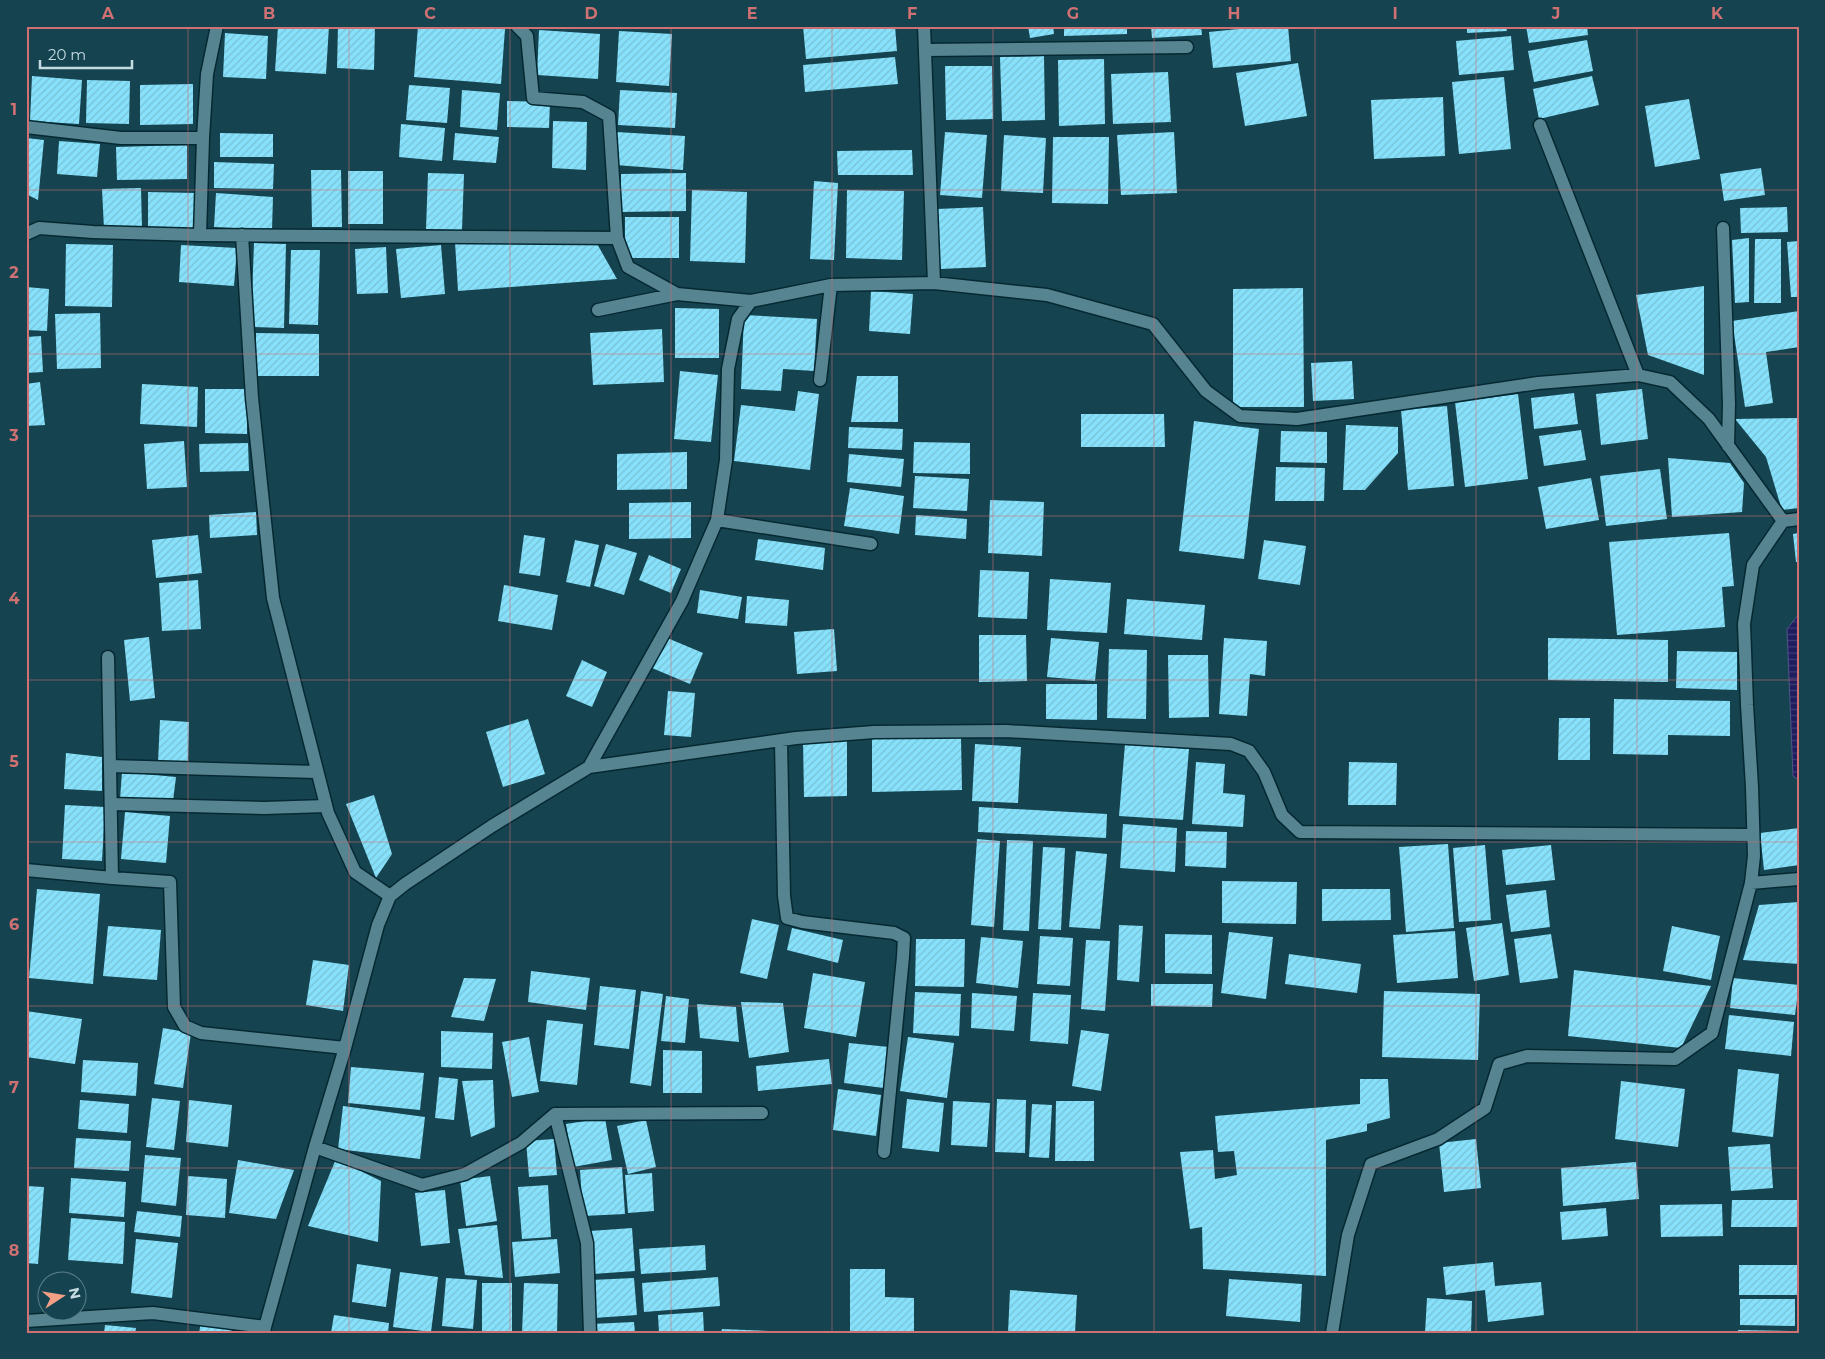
<svg xmlns="http://www.w3.org/2000/svg" width="1825" height="1359" font-family="Montserrat,sans-serif">
<style>
.water{fill:url(#water-rules);stroke:#505687}
.building{fill:url(#building-hatch)}
.lines{fill:none;stroke-linecap:round;stroke-linejoin:round}
.street-casing{stroke:#052932;stroke-width:15}
.street{stroke:#568491;stroke-width:12}
.grid{fill:none;stroke:#cf7072;stroke-width:1;stroke-opacity:0.55}
.neatline{fill:none;stroke:#cf7072;stroke-width:2}
.grid-label{font-size:16px;text-anchor:middle;font-weight:bold;fill:#cf7072}
</style>
<defs>
<pattern id="water-rules" width="6" height="5" patternUnits="userSpaceOnUse" patternTransform="scale(1.25)"><rect width="6" height="5" fill="#1f1d60"/><path d="M0 2.5h6" fill="none" stroke="#3e3d76"/></pattern>
<pattern id="building-hatch" width="6" height="6" patternUnits="userSpaceOnUse" patternTransform="scale(1.25)"><rect width="6" height="6" fill="#87e1fa"/><path d="M-1 1l2-2M0 6l6-6M5 7l2-2" fill="none" stroke="#78c1d6"/></pattern>
</defs>
<rect width="100%" height="100%" fill="#154450"/>
<path class="water" d="M1799,614V780L1793,776L1787,629Z"/>
<path class="building" d="M278,26H329L326,74L275,71Z
M338,26H375L374,70L337,68Z
M418,26H475L505,29L501,84L414,77Z
M803,26H895L897,51L806,59Z
M1028,26H1053L1054,34L1030,38Z
M1064,26H1127V34L1064,36Z
M1151,26H1201L1202,35L1152,38Z
M1268,26H1288L1291,61L1213,68L1209,32Z
M1467,26H1506L1507,31L1467,33Z
M1526,26H1587L1588,35L1529,43Z
M539,30L600,34L598,79L537,75Z
M619,31L672,34L669,86L616,82Z
M225,33L268,36L266,79L223,77Z
M1511,36L1514,70L1459,75L1456,41Z
M1587,40L1593,71L1534,82L1528,51Z
M1044,56L1045,120L1002,121L1000,57Z
M895,57L898,84L805,92L803,65Z
M1104,59L1105,124L1059,126L1058,60Z
M1298,63L1307,116L1245,126L1236,73Z
M945,66H992L993,119L946,120Z
M1168,72L1171,122L1113,124L1111,74Z
M32,76L82,80L79,124L30,121Z
M1592,76L1599,105L1539,119L1533,89Z
M1504,77L1511,149L1459,154L1452,82Z
M87,80L130,81L129,124L86,123Z
M193,84V124L140,125V85Z
M409,85L450,88L447,123L406,120Z
M462,90L500,93L497,130L460,127Z
M620,90L677,93L675,128L618,125Z
M1443,97L1445,156L1374,159L1371,100Z
M1689,99L1700,159L1655,167L1645,106Z
M507,101L550,102L549,128L507,127Z
M553,121L587,122L586,170L552,168Z
M401,124L445,128L442,161L399,157Z
M616,132L685,136L683,170L615,165Z
M945,132L987,135L982,198L940,195Z
M1174,132L1177,193L1121,195L1117,135Z
M220,133L273,134V157H220Z
M455,133L499,137L496,163L453,160Z
M1004,135L1046,138L1043,193L1001,191Z
M1053,137H1109L1108,204L1052,203Z
M26,138L44,140L38,200L26,194Z
M59,141L100,144L97,177L57,174Z
M187,145V179L117,180L116,147Z
M912,150L913,175H838L837,151Z
M214,162L274,164L273,189L214,188Z
M1761,168L1765,195L1724,201L1720,174Z
M311,170H341L342,227H312Z
M348,171H383V224H348Z
M428,173L464,174L462,230L426,229Z
M686,173V211L621,212V174Z
M814,181L838,183L834,260L810,259Z
M141,188L142,228L104,229L102,189Z
M692,190L747,192L745,263L690,261Z
M847,190L904,191L902,260L846,258Z
M148,192L195,193L194,231H148Z
M216,193L273,197L272,230L214,227Z
M983,207L986,267L940,269L937,209Z
M1787,207L1788,232L1741,233L1740,208Z
M625,217H679V258H625Z
M1749,238V302L1735,303L1732,240Z
M1755,239H1781V303H1754Z
M1799,241V297H1791L1787,242Z
M455,242H596L617,279L458,291Z
M254,243L286,244L284,328L251,327Z
M66,244L113,245L112,307L65,306Z
M181,245L237,248L234,286L179,282Z
M441,245L445,294L401,298L396,249Z
M386,247L388,293L357,294L355,249Z
M291,250H320L318,325L289,324Z
M1704,286V375L1648,355L1636,295Z
M26,287L49,289L47,331L26,330Z
M1303,288L1304,407H1233V289Z
M871,291L913,294L910,334L869,331Z
M675,308L719,309V358H675Z
M1799,311V347L1766,352L1773,403L1745,407L1732,321Z
M100,313L101,368L57,369L55,314Z
M744,315L817,319L814,371L783,369L781,391L741,389Z
M662,329L664,382L593,385L590,333Z
M256,333L319,334V376H256Z
M41,336L43,372L26,373V337Z
M1352,361L1354,399L1313,401L1311,363Z
M680,371L718,375L711,442L674,439Z
M857,376H898V422H851Z
M40,382L45,425L26,426V384Z
M142,384L198,387L197,427L140,424Z
M205,389H247V434L205,433Z
M1642,389L1648,439L1601,445L1596,394Z
M798,391L819,394L810,470L734,461L741,405L795,411Z
M1574,393L1578,424L1534,429L1531,398Z
M1518,394L1528,479L1465,487L1455,402Z
M1447,406L1454,486L1408,490L1401,410Z
M1081,414H1164L1165,447H1081Z
M1799,418V508L1782,510L1766,457L1735,419Z
M1194,421L1259,429L1244,559L1179,551Z
M1346,425L1398,427V453L1365,490H1343Z
M849,427L903,429L902,450L848,448Z
M1581,430L1586,460L1544,466L1539,436Z
M1281,431L1327,432V463L1280,462Z
M184,441L187,487L147,489L144,444Z
M914,442L970,443V474L913,473Z
M248,443L249,471L200,472L199,444Z
M687,452V489L617,490V454Z
M849,454L904,459L901,487L847,482Z
M1668,458L1730,463L1744,483L1742,512L1672,517Z
M1276,467L1325,468L1324,501H1275Z
M1660,469L1667,519L1606,526L1600,476Z
M915,476L969,479L967,511L913,508Z
M1591,478L1599,520L1546,529L1538,487Z
M850,488L904,496L899,534L844,526Z
M990,500L1044,502L1042,556L988,553Z
M691,502V538L629,539V503Z
M256,512L257,535L210,538L209,515Z
M916,515L967,519L966,539L915,535Z
M1729,533L1734,586L1722,587L1725,627L1617,635L1609,542Z
M1799,533V562H1796L1793,534Z
M198,535L202,573L156,578L152,540Z
M524,535L545,538L540,576L519,573Z
M758,539L825,548L823,570L755,560Z
M575,540L599,545L590,587L566,582Z
M1264,540L1306,546L1300,585L1258,579Z
M606,544L637,553L624,595L594,586Z
M649,555L681,569L671,593L639,580Z
M980,570L1029,572L1027,619L978,617Z
M1050,579L1111,583L1107,633L1047,630Z
M198,580L201,629L162,631L159,583Z
M504,585L558,595L552,630L498,621Z
M700,590L742,597L738,619L697,613Z
M747,596L789,600L787,626L745,623Z
M1127,599L1205,605L1202,640L1124,634Z
M834,629L837,671L797,674L794,632Z
M979,635H1026L1027,681L979,682Z
M149,637L155,698L130,701L124,640Z
M665,637L703,653L690,684L652,668Z
M1051,638L1099,642L1095,681L1047,677Z
M1224,638L1267,641L1265,676L1250,674L1247,716L1219,714Z
M1548,638L1668,640V682L1548,680Z
M1109,649L1147,650L1146,719L1107,718Z
M1677,651L1737,652V690L1676,688Z
M1168,655H1208L1209,717L1169,718Z
M582,660L607,672L592,707L566,696Z
M1046,684H1097V720L1046,719Z
M668,691L695,693L691,737L664,735Z
M1614,699L1730,701V736L1668,735V755L1613,754Z
M1559,718H1590V760H1558Z
M528,719L545,774L503,787L486,732Z
M160,720L189,722L188,763L158,762Z
M961,737L962,790L872,792V738Z
M803,741H847V796L804,797Z
M975,744L1021,747L1018,803L972,801Z
M1125,744L1189,749L1183,820L1119,816Z
M66,753L102,757V791L64,789Z
M1196,762L1225,764L1223,793L1245,795L1243,827L1192,824Z
M1349,762L1397,763L1396,805H1348Z
M122,772L176,777L173,801L120,799Z
M374,795L392,854L376,878L346,804Z
M65,805L105,807L102,861L62,859Z
M979,807L1107,814L1106,838L978,832Z
M125,812L170,816L166,863L121,859Z
M1123,824L1177,828L1175,872L1120,868Z
M1799,828V865L1764,870L1760,833Z
M1186,831L1227,832L1226,868L1185,866Z
M977,839L1000,841L994,927L971,925Z
M1007,840L1033,841L1029,931L1003,930Z
M1448,844L1454,928L1406,932L1399,847Z
M1485,845L1491,920L1459,922L1453,848Z
M1551,845L1555,880L1506,885L1502,850Z
M1043,847L1065,848L1061,930L1038,929Z
M1076,851L1107,854L1100,929L1069,927Z
M1222,881L1297,882L1296,924L1222,923Z
M37,889L100,894L93,984L29,978Z
M1322,889H1390L1391,920L1322,921Z
M1546,890L1550,927L1511,932L1506,895Z
M1799,902V964L1743,960L1759,905Z
M752,919L779,925L767,979L740,973Z
M1502,923L1509,975L1474,981L1466,928Z
M1119,925L1143,926L1139,982L1117,980Z
M108,926L161,930L157,980L103,976Z
M1672,926L1720,936L1711,980L1663,971Z
M792,928L843,940L838,963L787,950Z
M1455,931L1458,978L1397,983L1393,935Z
M1229,932L1273,937L1266,999L1221,993Z
M1165,934L1212,935V974L1165,973Z
M1551,934L1558,978L1520,983L1514,939Z
M1040,936L1073,938L1070,986L1037,984Z
M981,937L1023,941L1018,988L976,983Z
M916,939H965L964,987L915,986Z
M1086,940L1110,941L1105,1011L1081,1009Z
M1289,954L1361,964L1357,993L1285,984Z
M313,960L349,965L343,1011L306,1005Z
M1574,970L1711,986L1681,1048L1568,1036Z
M531,971L590,978L586,1010L528,1002Z
M813,973L865,982L856,1037L804,1028Z
M464,978L496,979L484,1021L451,1017Z
M1733,978L1799,985L1795,1015L1730,1008Z
M1151,984H1213L1212,1007L1151,1006Z
M600,986L636,990L629,1049L594,1045Z
M641,991L663,994L651,1086L630,1083Z
M1384,991L1480,994L1478,1060L1382,1057Z
M915,992L961,994L959,1036L913,1033Z
M972,993L1017,996L1014,1031L971,1028Z
M1033,993L1071,995L1068,1044L1030,1041Z
M666,996L689,999L685,1043L661,1041Z
M741,1002L783,1003L789,1052L749,1058Z
M697,1004L736,1007L739,1042L700,1038Z
M26,1011L82,1019L75,1064L26,1057Z
M1729,1015L1794,1022L1791,1056L1725,1049Z
M547,1020L583,1024L577,1085L540,1081Z
M163,1028L191,1033L183,1088L154,1084Z
M1081,1030L1109,1034L1101,1091L1072,1086Z
M441,1031L493,1033L492,1069L441,1067Z
M529,1037L539,1092L512,1097L502,1042Z
M908,1037L954,1043L947,1098L900,1091Z
M849,1043L889,1047L884,1088L844,1083Z
M663,1050L702,1051V1093H663Z
M829,1059L832,1084L758,1091L756,1066Z
M83,1060L138,1063L136,1096L81,1092Z
M351,1067L424,1073L420,1110L348,1103Z
M1738,1069L1779,1074L1773,1137L1732,1132Z
M439,1077L458,1079L454,1120L435,1118Z
M1360,1079H1388L1390,1118L1367,1124V1131L1326,1140V1276L1203,1269L1202,1227L1190,1229L1180,1152L1213,1150L1215,1179L1237,1175L1234,1151L1218,1152L1215,1116L1360,1104Z
M493,1080L495,1127L471,1137L462,1081Z
M1621,1081L1685,1089L1678,1147L1615,1139Z
M838,1089L881,1095L876,1136L833,1130Z
M152,1098L180,1101L174,1150L146,1147Z
M907,1099L944,1103L939,1152L902,1148Z
M997,1099L1026,1100L1025,1153L995,1152Z
M80,1100L129,1104L127,1133L78,1129Z
M189,1100L232,1105L228,1147L186,1142Z
M953,1101L990,1103L987,1147L951,1145Z
M1056,1101H1094V1161H1055Z
M1032,1104L1052,1105L1049,1158L1029,1157Z
M343,1106L425,1117L420,1159L338,1149Z
M605,1118L612,1160L573,1167L566,1124Z
M646,1120L656,1167L628,1174L617,1126Z
M76,1138L131,1141L129,1171L74,1168Z
M554,1139L557,1175L529,1177L526,1141Z
M1476,1139L1481,1188L1444,1192L1439,1143Z
M1770,1144L1773,1188L1731,1191L1728,1147Z
M145,1155L181,1158L176,1206L141,1202Z
M336,1159L381,1181L378,1242L308,1226Z
M238,1160L294,1170L276,1219L229,1213Z
M1636,1162L1639,1199L1563,1206L1561,1168Z
M622,1167L625,1214L583,1216L580,1170Z
M652,1173L654,1211L628,1213L625,1175Z
M188,1176L227,1179L225,1218L186,1215Z
M490,1176L497,1221L466,1226L460,1180Z
M71,1178L126,1182L124,1217L69,1213Z
M548,1185L551,1237L522,1239L518,1187Z
M26,1186L44,1187L38,1264L26,1263Z
M445,1190L450,1243L421,1246L415,1193Z
M1732,1200H1799V1227H1731Z
M1722,1204L1723,1236L1661,1237L1660,1205Z
M1606,1208L1608,1236L1562,1240L1560,1212Z
M137,1211L182,1216L180,1237L134,1232Z
M71,1218L125,1222L123,1264L68,1260Z
M497,1225L503,1278L465,1275L458,1229Z
M632,1228L635,1271L593,1274L590,1231Z
M136,1239L178,1243L172,1298L131,1293Z
M557,1239L560,1273L515,1277L512,1242Z
M705,1245L706,1270L641,1274L639,1249Z
M1493,1262L1495,1286L1541,1282L1544,1315L1488,1322L1485,1290L1446,1295L1443,1267Z
M357,1264L391,1269L386,1307L352,1302Z
M1739,1265H1797V1295H1739Z
M850,1269H885V1297L914,1298V1332H850Z
M400,1272L438,1277L431,1332L393,1327Z
M718,1277L720,1306L644,1312L642,1283Z
M446,1278L477,1280L473,1329L442,1326Z
M634,1278L637,1315L594,1318L591,1280Z
M1229,1279L1302,1284L1300,1322L1226,1316Z
M482,1283H512V1333H482Z
M524,1283L558,1284L557,1333H522Z
M1010,1290L1077,1295L1075,1333H1008Z
M1427,1298L1472,1301L1471,1333H1425Z
M1740,1299H1795V1326L1740,1325Z
M703,1312L704,1333H659L658,1315Z
M334,1315L389,1323L388,1333H331Z
M201,1322L232,1328L231,1333H199Z
M634,1322L635,1333H591V1324Z
M105,1325L136,1328L135,1333H104Z
M722,1329L769,1331V1333H721Z
M1738,1330L1789,1331V1333H1738Z"/>
<g class="lines">
<g class="street-casing">
<path id="street" d="M217,26L207,74L203,138L200,235L617,238
M517,26L527,36L533,98L583,102L609,116L617,238L628,267L677,294L751,301
M924,26L934,283L1047,295L1153,324L1206,391L1240,416L1297,419L1538,383L1638,375L1670,382L1709,419L1783,521
M926,50L1187,47
M1540,125L1638,375
M26,127L121,138H203
M1723,228L1729,404L1728,446
M26,234L39,228L93,232L200,235
M242,235L252,398L273,598L328,813L355,872L390,896
M598,310L677,294
M820,380L831,285
M717,520L871,544
M1783,521L1799,519
M108,657L112,878L170,882L174,1007L185,1026L201,1033L345,1048
M781,741L784,896L787,918L802,922L894,933L904,938L903,957L884,1152
M110,766L317,772
M589,767L682,601L717,520L726,460L728,369L738,319L751,301L831,285L934,283
M111,804L264,808L326,806
M26,870L112,878
M1751,883L1799,879
M555,1114L587,1243L590,1333
M315,1147L422,1185L465,1174L521,1143L555,1114L762,1113
M26,1321L153,1313L265,1327L264,1333
M265,1327L315,1147L345,1048L378,925L390,896L405,884L492,826L589,767L796,738L874,732L1006,731L1231,744L1249,751L1264,772L1282,815L1300,832L1753,835
M1332,1333L1348,1235L1371,1164L1438,1139L1485,1108L1499,1064L1527,1056L1675,1059L1712,1033L1751,883L1754,856L1752,787L1747,705L1744,624L1753,565L1783,521"/>
</g>
<use href="#street" class="street"/>
</g>
<path class="grid" d="M188,26V1333M349,26V1333M510,26V1333M671,26V1333M832,26V1333M993,26V1333M1154,26V1333M1315,26V1333M1476,26V1333M1637,26V1333M26,190H1799M26,354H1799M26,516H1799M26,680H1799M26,842H1799M26,1006H1799M26,1168H1799"/>
<rect width="1825" height="1359" fill="none" stroke="#154450" stroke-width="55"/>
<g transform="translate(62 1296) rotate(78)"><circle r="24" fill="#154450" stroke="#5b808a"/>
<path d="M0-4L9 19L0 12L-9 19Z" fill="#f39f85"/>
<text y="-8" font-size="14" font-weight="bold" text-anchor="middle" fill="#c4dbe2">N</text>
</g>
<path d="M40 60v8h92v-8" fill="none" stroke="#c4dbe2" stroke-width="2.5"/>
<text x="48" y="60" font-size="15" fill="#c4dbe2" stroke="#154450" stroke-width="4" paint-order="stroke">20 m</text>
<rect x="28" y="28" width="1770" height="1304" class="neatline"/>
<g class="grid-label">
<text x="108" y="19">A</text>
<text x="269" y="19">B</text>
<text x="430" y="19">C</text>
<text x="591" y="19">D</text>
<text x="752" y="19">E</text>
<text x="912" y="19">F</text>
<text x="1073" y="19">G</text>
<text x="1234" y="19">H</text>
<text x="1395" y="19">I</text>
<text x="1556" y="19">J</text>
<text x="1717" y="19">K</text>
<text x="14" y="115">1</text>
<text x="14" y="278">2</text>
<text x="14" y="441">3</text>
<text x="14" y="604">4</text>
<text x="14" y="767">5</text>
<text x="14" y="930">6</text>
<text x="14" y="1093">7</text>
<text x="14" y="1256">8</text>
</g>
</svg>
